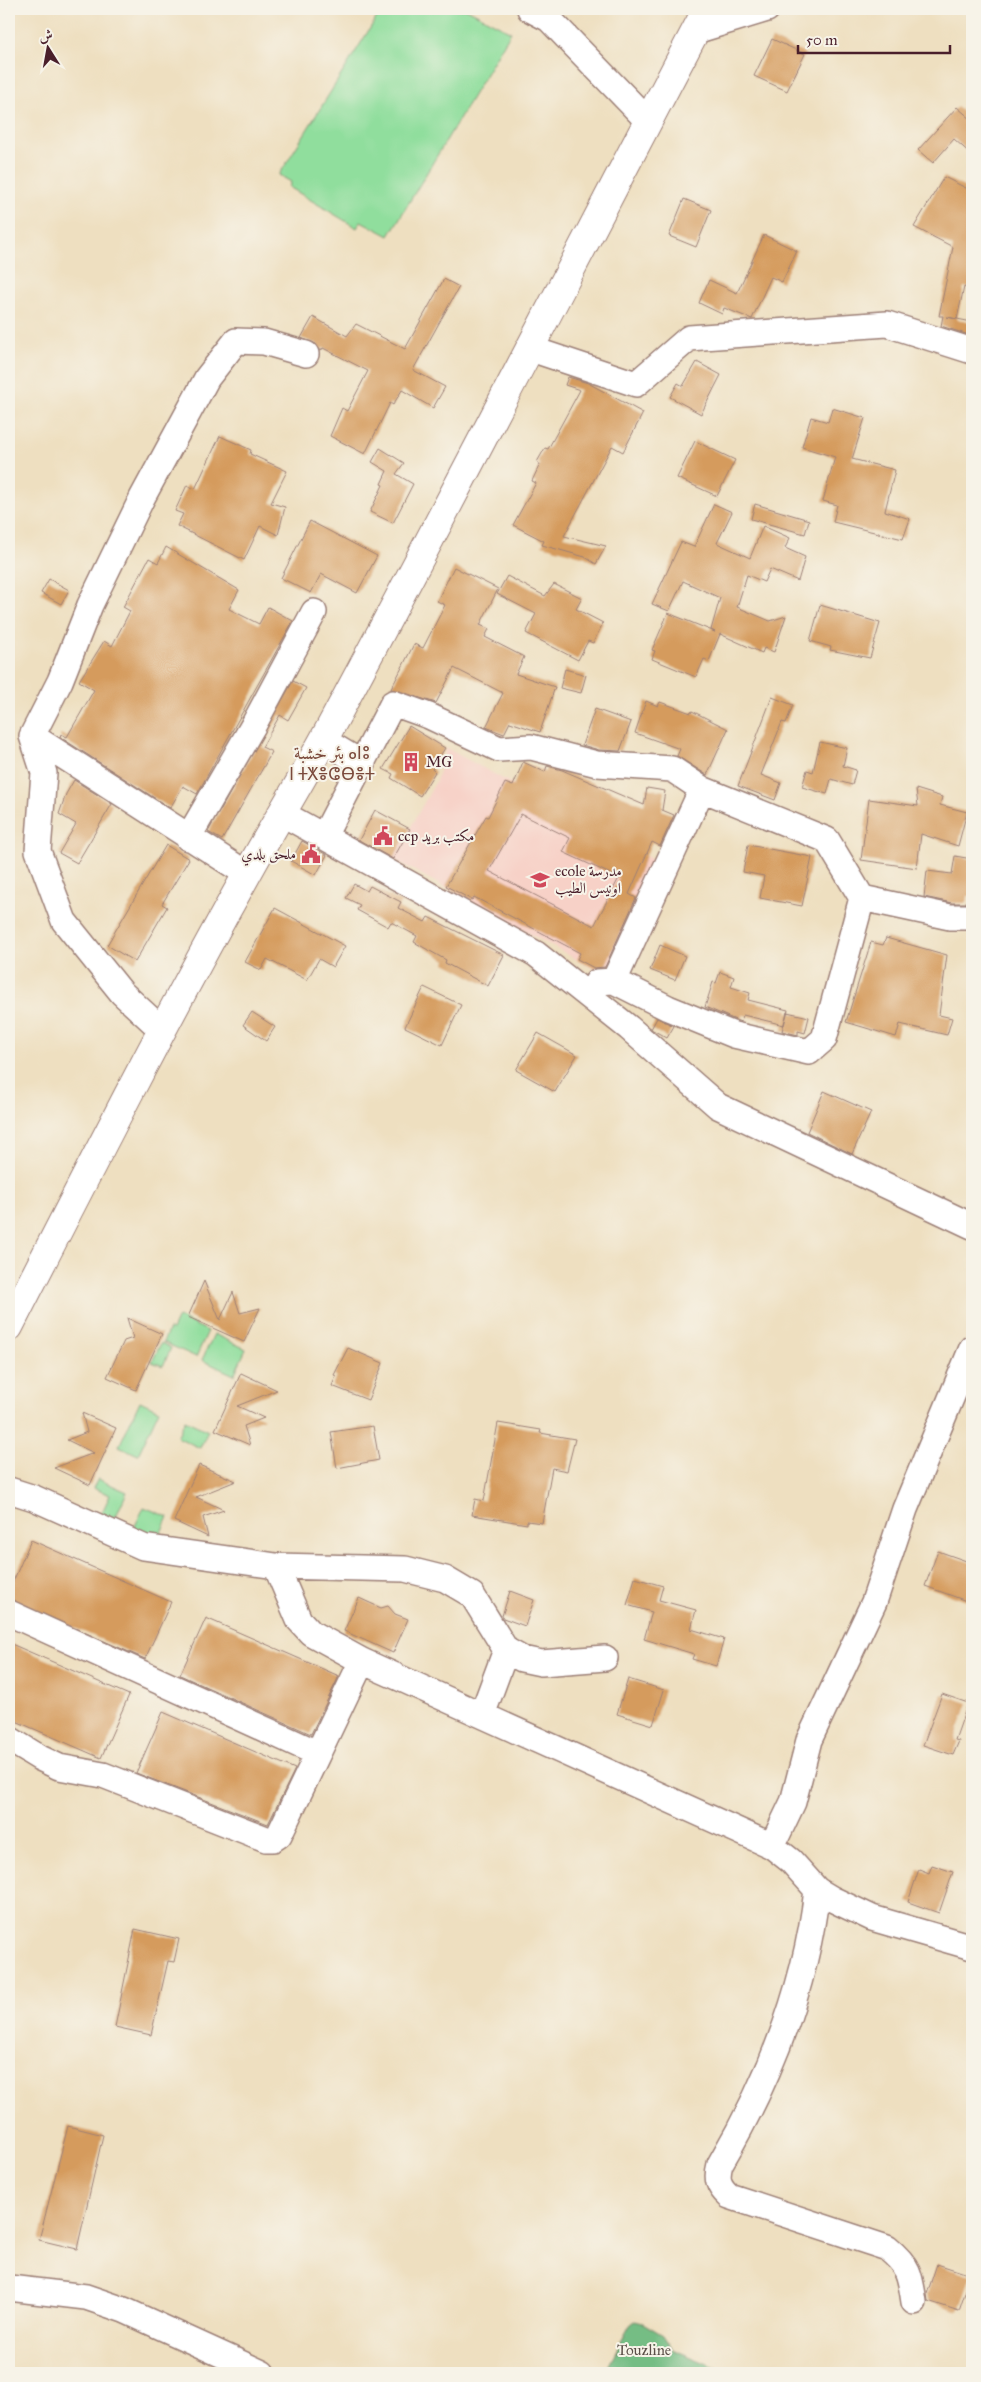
<svg xmlns="http://www.w3.org/2000/svg" width="981" height="2382" font-family="'IM FELL Great Primer',Amiri,'Noto Sans Tifinagh',serif">
<style>
.built{fill:#f7d1c7}
.green{fill:#90de9d;stroke:#6d7e64}
.forest{fill:#74bd84;stroke:#5f6e58}
.building{fill:#d59b5d;fill-rule:evenodd}
.lines{fill:none;stroke-linecap:round;stroke-linejoin:round}
.minor-casing{stroke:#9c7f76;stroke-width:28}
.major-casing{stroke:#9c7f76;stroke-width:30}
.minor{stroke:#fff;stroke-width:25}
.major{stroke:#fff;stroke-width:28}
.labels{text-anchor:middle;stroke-width:4;stroke-linejoin:round;paint-order:stroke}
.poi-label{font-size:15px;fill:#4a1f2b;stroke:#f7f3e8;text-anchor:start}
.park-label{font-size:15px;fill:#5c4f48;stroke:#f7f3e8}
.quarter-label{font-size:18px;fill:#7b4a3c;stroke:#f7f3e8}
</style>
<rect width="100%" height="100%" fill="#f7f3e8"/>
<filter id="ink" filterUnits="userSpaceOnUse"><feTurbulence type="fractalNoise" baseFrequency=".02" numOctaves="2"/><feDisplacementMap in="SourceGraphic" scale="10" xChannelSelector="R" yChannelSelector="G"/><feConvolveMatrix kernelMatrix="1 2 1 2 8 2 1 2 1" color-interpolation-filters="sRGB"/></filter>
<filter id="wash" filterUnits="userSpaceOnUse"><feTurbulence type="fractalNoise" baseFrequency=".0096" numOctaves="4" result="noise"/><feDisplacementMap in="SourceGraphic" scale="20" xChannelSelector="R" yChannelSelector="G"/><feGaussianBlur stdDeviation="1.12" result="paint"/><feColorMatrix in="noise" values="0 0 0 0 0 0 0 0 0 0 0 0 0 0 0 0 0 1.4 0 .05"/><feComposite in="paint" operator="in"/></filter>
<g filter="url(#wash)">
<rect width="100%" height="100%" fill="#eedfc0"/>
<path class="built" d="M446,748L655,861L607,976L393,859L436,781Z"/>
<path class="green" d="M382,9H467L511,32L389,236L361,221L357,228L289,187L291,182L279,175Z
M178,1317L208,1331L196,1357L163,1342L169,1329L172,1330Z
M214,1334L246,1349L234,1375L202,1360Z
M161,1343L171,1348L163,1366L152,1362Z
M140,1401L159,1410L138,1455L119,1446Z
M185,1420L208,1431L200,1448L177,1437Z
M98,1479L127,1492L112,1525L99,1519L110,1495L93,1488Z
M144,1507L168,1517L158,1539L134,1528Z"/>
<path class="forest" d="M635,2321L643,2323L663,2335L672,2349L730,2373H604L630,2325Z"/>
<g id="blocks">
<path class="building" d="M772,39L805,54L787,91L754,76Z
M957,107L972,120V155L954,139L933,163L918,150Z
M944,177L972,191V289L964,287L957,319L947,317L972,322V336L941,326L943,316H939L953,247L914,227Z
M684,199L711,210L696,247L669,236Z
M764,235L797,251L782,282L771,277L752,319L724,308L722,314L699,303L709,280L737,293Z
M444,279L459,287L413,370L445,387L433,408L402,390L393,405L390,403L365,454L330,436L342,408L347,411L368,371L323,348L321,351L316,344L301,338L313,317L347,336L356,324L405,349Z
M697,362L721,375L701,414L670,397L678,383L683,386Z
M568,377L588,383L643,413L623,452L612,446L564,536L606,546L596,564L585,557L542,545L544,541L513,525L536,483L532,481L540,464L537,462L545,448L548,449L580,390L565,385Z
M832,408L865,418L852,459L895,470L885,511L910,519L903,539L833,522L837,505L823,501L835,457L802,447L811,417L828,422Z
M220,436L251,450L250,454L287,471L271,503L285,507L278,535L260,526L244,560L177,526L183,514L175,511L187,485L195,489Z
M695,441L735,460L717,496L677,478Z
M380,448L404,463L396,474L413,484L393,523L370,512L383,485L381,484L387,471L372,462Z
M714,504L732,512L717,543L750,558L763,526L790,538L785,548L805,557L798,581L770,569L764,582L747,575L737,607L770,621L786,616L774,652L764,648L762,653L720,634L709,661L704,659L696,677L652,659L655,651L652,650L668,613L715,632L711,630L720,598L683,581L669,611L652,604L681,542L694,547Z
M755,504L809,520L805,534L751,519Z
M310,521L377,556L357,593L321,574L311,593L281,578Z
M166,547L239,590L229,609L259,624L268,607L293,621L197,794L183,786L170,808L60,737L61,734L67,737L94,690L79,681L104,641L112,646L130,611L123,607L149,558L158,563Z
M454,567L498,589L480,625L489,629L485,637L524,657L516,674L555,687L540,732L510,722L504,734L486,727L503,693L454,668L436,703L391,689L414,644L423,648L445,605L437,601Z
M507,576L545,596L554,584L582,598L576,609L603,623L593,643L588,641L578,660L526,633L536,614L497,594Z
M49,579L69,590L61,604L41,593Z
M820,605L880,623L870,658L830,650L831,647L810,641Z
M565,669L586,675L581,693L560,688Z
M293,681L306,688L288,720L280,715L262,747L272,752L222,840L208,832Z
M772,697L793,705L786,723L782,722L761,775L781,783L775,800L738,786Z
M646,701L658,706L660,702L691,713L692,711L728,729L707,775L677,756L680,749L635,733Z
M595,709L631,722L620,751L599,750L582,745Z
M409,726L445,748L432,769L435,772L420,796L391,778L393,774L383,769Z
M820,742L847,748L843,766L856,770L852,785L831,779L827,794L802,787L807,770L813,772Z
M523,762L545,772L547,766L562,770L644,805L647,788L665,791L662,810L674,815L660,846L652,842L629,894L636,898L605,967L594,968L577,959L580,953L474,897L472,900L446,886L486,816L488,817L505,783L513,786ZM521,814L570,838L563,852L619,878L594,926L489,871Z
M74,780L112,804L77,863L59,853L76,824L59,814L66,794Z
M916,789L942,797L940,805L967,812L958,846L921,834L917,868L861,860L869,799L918,806Z
M375,810L410,829L393,859L359,840Z
M302,841L327,855L316,875L291,861Z
M166,845L189,859L162,904L167,907L135,962L107,945Z
M748,845L812,857L802,906L760,898L764,876L743,872Z
M955,856L972,859V896H967L966,903H952L924,897L927,871L952,874Z
M354,884L367,891L370,886L401,902L398,908L425,922L428,917L504,955L488,986L445,963L446,960L414,942L417,936L391,922L388,927L357,910L360,905L346,898Z
M275,908L345,946L333,967L319,959L307,980L267,959L261,970L245,962Z
M886,938L947,955L939,1015L952,1018L947,1035L900,1024L896,1037L846,1022L871,942L883,945Z
M660,945L685,956L675,980L650,970Z
M720,972L734,977L731,987L750,993L748,1000L788,1010L784,1025L743,1015L741,1022L738,1021L705,1007L713,982L716,983Z
M424,987L461,1005L442,1045L405,1027Z
M252,1012L275,1027L266,1041L243,1025Z
M787,1012L809,1017L805,1033L798,1031V1035L782,1031Z
M657,1018L674,1026L667,1038L651,1029Z
M538,1033L577,1055L555,1092L516,1070Z
M824,1091L871,1112L852,1154L807,1132Z
M204,1281L220,1320L233,1292L240,1313L260,1308L244,1342L188,1317Z
M127,1318L162,1334L136,1390L107,1377L124,1341L133,1338Z
M348,1348L383,1363L368,1400L332,1386L336,1376L334,1375Z
M241,1373L277,1390L237,1406L264,1418L244,1426L250,1445L215,1430Z
M82,1413L116,1428L90,1485L54,1468L94,1453L67,1440L87,1432Z
M498,1423L541,1430L540,1433L575,1439L567,1471L552,1468L542,1523L527,1521V1524L472,1515L475,1499L484,1501Z
M373,1426L379,1460L337,1468L331,1432Z
M199,1465L236,1481L196,1497L224,1510L203,1517L208,1537L174,1521Z
M31,1540L171,1602L145,1659L9,1599V1591Z
M938,1551L972,1563V1603L925,1586Z
M635,1578L663,1586L659,1600L696,1610L691,1629L724,1639L716,1666L692,1659L694,1654L644,1639L652,1612L627,1605Z
M510,1591L534,1600L525,1626L503,1618L502,1616Z
M359,1598L381,1608L388,1606L395,1614L408,1619L393,1653L344,1631Z
M206,1618L339,1676L311,1734L180,1675Z
M9,1643L129,1695L101,1758L9,1718Z
M628,1679L664,1690L653,1725L617,1714Z
M942,1694L968,1703L955,1740L959,1741L953,1755L923,1745Z
M163,1712L295,1769L268,1824L136,1773Z
M932,1865L953,1872L939,1913L908,1902L919,1869L929,1873Z
M135,1929L179,1939L174,1962L168,1961L151,2035L115,2027Z
M68,2126L103,2135L77,2249L39,2240Z
M937,2264L971,2275L959,2311L928,2301L927,2294Z"/>
</g>
</g>
<g filter="url(#ink)">
<use href="#blocks" fill-opacity="0" stroke="#9c7f76" stroke-width="1"/>
<g class="lines">
<g class="minor-casing">
<path id="minor" d="M530,9L549,19L647,120
M695,31L767,9
M531,349L636,384L689,338L887,324L972,351
M32,736L44,773L38,851L64,921L122,993L162,1030
M323,740L363,764
M283,814L536,954L629,1028L718,1106L972,1226
M324,836L393,703L429,716L499,749L531,747L597,764L672,769L702,789L827,840L862,898L950,917H972
M188,838L253,726L314,612
M247,874L32,736L60,681L90,605L142,498L207,378L236,341L264,342L306,354
M614,981L668,1008L734,1035L809,1052L824,1039L862,898
M597,982L614,981L702,789
M9,1490L34,1498L143,1547L276,1566L299,1620L311,1633L362,1661L772,1846L791,1861L817,1890L832,1899L872,1918L972,1947
M276,1566L405,1569L445,1579L472,1595L506,1650L522,1659L541,1663L605,1658
M9,1613L317,1753
M482,1715L506,1650
M9,1739L40,1758L59,1767L103,1775L266,1839H273L279,1835L362,1661
M772,1846L793,1802L809,1740L874,1602L905,1509L972,1348
M817,1890C806,1987 769,2081 720,2164C716,2179 718,2186 729,2196L887,2248C909,2266 910,2274 914,2302
M9,2288L86,2297L124,2310L262,2373"/>
</g>
<g class="major-casing">
<path id="major" d="M9,1327C86,1176 163,1024 246,876C271,830 299,785 324,739C454,497 579,252 707,9"/>
</g>
<use href="#minor" class="minor"/>
<use href="#major" class="major"/>
</g>
</g>
<defs>
<g id="building-bare" transform="scale(1.5)"><path d="M-4-6H4V6H1V3H-1V6H-4ZM-2.5-4.3h1.7v1.8h-1.7ZM.8-4.3h1.7v1.8H.8ZM-2.5-1h1.7V.8h-1.7ZM.8-1h1.7V.8H.8Z" fill="#d1495b" stroke="#f7f3e8" stroke-width="2.5" paint-order="stroke"/></g>
<g id="civic-bare" transform="scale(1.5)"><path d="M-.6-6.5H3V-4.5H.6V-3L4-1V1h2V6H-6V1h2V-1L-.6-3ZM-1.2 2.5V6h2.4V2.5Z" fill="#d1495b" stroke="#f7f3e8" stroke-width="2.5" paint-order="stroke"/></g>
<g id="school-bare" transform="scale(1.5)"><path d="M0-5L7-2L0 1L-7-2ZM-4 1L0 2.5L4 1V4Q0 6-4 4Z" fill="#d1495b" stroke="#f7f3e8" stroke-width="2.5" paint-order="stroke"/></g>
</defs>
<g fill-rule="evenodd">
<use href="#building-bare" x="411" y="762"/>
<use href="#civic-bare" x="383" y="836"/>
<use href="#civic-bare" x="311" y="854"/>
<use href="#school-bare" x="540" y="880"/>
</g>
<g class="labels">
<g class="poi-label">
<text x="426" y="767">MG</text>
<text x="398" y="841">ccp مكتب بريد</text>
<text x="296" y="859" text-anchor="end">ملحق بلدي</text>
<text x="555" y="876">ecole مدرسة<tspan x="555" dy="17">اونيس الطيب</tspan></text>
</g>
<g class="park-label">
<text x="644" y="2355">Touzline</text>
</g>
<g class="quarter-label">
<text x="332" y="759">بئر خشبة ⴰⵏⵓ<tspan x="332" dy="21">ⵏ ⵜⵅⴻⵛⴱⴻⵜ</tspan></text>
</g>
</g>
<rect width="981" height="2382" fill="none" stroke="#f7f3e8" stroke-width="30"/>
<g transform="translate(48 48) rotate(349)" stroke="#f7f3e8" stroke-width="4" paint-order="stroke">
<path d="M0-4L9 19L0 12L-9 19Z" fill="#4a1f2b"/>
<text y="-8" font-size="14" font-weight="bold" text-anchor="middle" fill="#4a1f2b">ش</text>
</g>
<path d="M798 45v8h152v-8" fill="none" stroke="#4a1f2b" stroke-width="2.5"/>
<text x="806" y="45" font-size="15" fill="#4a1f2b" stroke="#f7f3e8" stroke-width="4" paint-order="stroke">50 m</text>
</svg>
